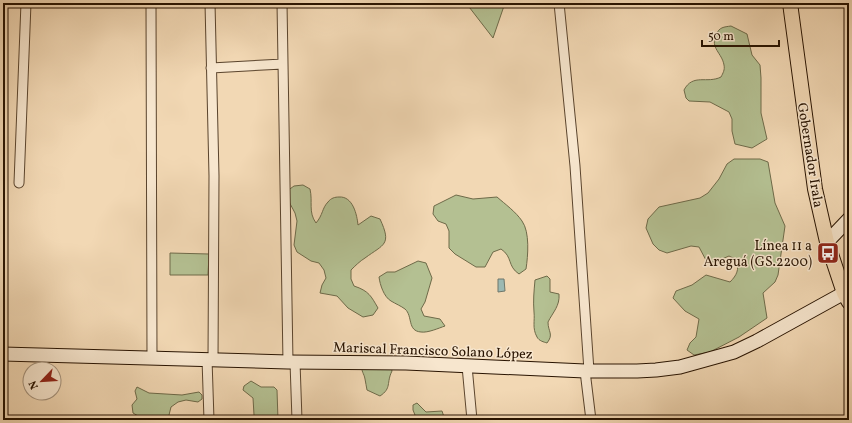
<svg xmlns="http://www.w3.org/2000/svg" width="852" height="423" font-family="Vollkorn,serif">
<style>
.green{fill:#b4c092;stroke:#6e6a49}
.water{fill:#9cb9b2;stroke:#6e776b}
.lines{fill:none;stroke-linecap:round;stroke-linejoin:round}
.street-casing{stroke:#5a442d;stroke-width:11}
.secondary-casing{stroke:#281300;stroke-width:15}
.primary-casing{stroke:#281300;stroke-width:16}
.street{stroke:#f7e6ce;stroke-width:9}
.secondary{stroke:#f7e6ce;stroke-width:13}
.primary{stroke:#f2d8b4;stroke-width:14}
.labels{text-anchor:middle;stroke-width:3;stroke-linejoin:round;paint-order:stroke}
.street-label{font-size:14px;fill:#281300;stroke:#f7e6ce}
.poi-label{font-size:14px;fill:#281300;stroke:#f7e6ce;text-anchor:end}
</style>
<rect width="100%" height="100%" fill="#f2d8b4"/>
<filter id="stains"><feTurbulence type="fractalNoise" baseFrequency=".005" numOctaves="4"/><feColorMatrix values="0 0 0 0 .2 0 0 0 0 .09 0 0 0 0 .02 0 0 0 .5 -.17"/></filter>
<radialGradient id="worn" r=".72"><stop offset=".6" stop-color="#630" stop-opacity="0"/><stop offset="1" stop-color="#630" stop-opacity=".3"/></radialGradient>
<path class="green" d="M466,3H505L493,38Z
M731,26L747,34L752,55L760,65L761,78V113L767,139L752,148L735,144L732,131V119L729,112L710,102L689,101L686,98L684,90C693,73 707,84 721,77C723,73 725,70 724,65C722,53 710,48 716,35C719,27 724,27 731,26Z
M734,159H760L768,162L775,203L785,226L778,275L775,282L763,293L767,318L739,337L710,352L694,355L687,350L690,343L696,337L699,319L685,311L673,298L676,291L692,285L706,275L730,282C737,275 739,270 737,260L729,256L715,262H707L699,247L691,246L667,253L659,250L653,244L646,228L648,219L659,207L700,198L708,193L719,179L727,164Z
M303,185L310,189C313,202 308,212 316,223C323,215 322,208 328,202C331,198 335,197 339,197C353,196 357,215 358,225L371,216L380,219C392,245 384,244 365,258C360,261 355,266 351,270V279L354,286C369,291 371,296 378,308L373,315L363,317L348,308L337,296L320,293L322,285L326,278L324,270L319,263L311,261L297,252L294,245L297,221L295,213L287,198V191L294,186Z
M456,195L473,199L497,197C505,204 516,212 522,221C530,232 528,256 526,269L519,274C507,266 513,257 501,249L493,252L485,267H476L455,254L449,248V231L446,224L438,221L433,214L434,206Z
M170,253L209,254L208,275H170Z
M418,261L426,263L432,278L425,302L421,309L424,316L440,319L445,326C439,328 428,333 421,332C407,331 413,316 405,309C401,306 396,304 391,301C384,297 380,285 379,277L387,272H395Z
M547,276L550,279V292L559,294C560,306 553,312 548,322C548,332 554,334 547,343C544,342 539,341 537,337C532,328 535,321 534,312C533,301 534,291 535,280Z
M362,365L391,367L392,371C386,383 392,388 380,396L367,390C366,386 366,383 365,379C364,373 361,372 362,365Z
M251,381L261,387H274L277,390L278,420H258L254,415L253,398L243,390L244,386Z
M137,387L149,393L182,395L199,392L202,395V399L198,402L186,400L178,402L171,407L169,415L171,420H145L133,413L132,405L137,399L135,391Z
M417,403L426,412L442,411L445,420H417L413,410V405Z"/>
<path class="water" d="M498,279H504L505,291L498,292Z"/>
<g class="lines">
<g class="street-casing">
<path id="street" d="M151,3L152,358
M210,3L214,176L213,360
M282,3L288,362
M559,3L575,166L589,371
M211,68L283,64
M19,183L26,3
M207,359L209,420
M295,362L297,420
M467,366L472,420
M585,371L591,420"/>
</g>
<g class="secondary-casing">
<path id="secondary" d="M827,242L849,219
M3,354L288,362L406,363L585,371H637L656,370L680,367L734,352L757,341L844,293"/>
</g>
<g class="primary-casing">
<path id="primary" d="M790,3L815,189L827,242L844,293L849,302"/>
</g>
<use href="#street" class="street"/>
<use href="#secondary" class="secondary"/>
<use href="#primary" class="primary"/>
</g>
<defs>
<g id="bus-square" transform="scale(1.15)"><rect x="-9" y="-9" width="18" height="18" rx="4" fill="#8f2418" stroke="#f7e6ce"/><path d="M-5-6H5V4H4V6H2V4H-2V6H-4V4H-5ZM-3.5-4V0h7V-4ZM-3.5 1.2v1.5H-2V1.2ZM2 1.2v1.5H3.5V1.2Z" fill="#fff"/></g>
</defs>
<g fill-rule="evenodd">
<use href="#bus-square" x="828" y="253"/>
</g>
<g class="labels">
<g class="street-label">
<text transform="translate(811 155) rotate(81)" y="5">Gobernador Irala</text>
<text transform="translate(433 350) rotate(2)" y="5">Mariscal Francisco Solano López</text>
</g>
<g class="poi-label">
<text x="812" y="250">Línea 11 a<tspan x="812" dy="16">Areguá (GS.2200)</tspan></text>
</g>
</g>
<rect width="852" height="423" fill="none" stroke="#f2d8b4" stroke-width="16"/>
<rect x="4" y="4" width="844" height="415" fill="none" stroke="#281300" stroke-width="2"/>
<rect x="8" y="8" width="836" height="407" fill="none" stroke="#281300"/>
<g transform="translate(42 381) rotate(245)"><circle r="19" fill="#f7e6ce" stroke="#a4927c"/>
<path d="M0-3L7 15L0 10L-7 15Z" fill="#8f2418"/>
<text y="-6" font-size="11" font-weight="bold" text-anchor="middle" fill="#281300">N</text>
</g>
<path d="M702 40v6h77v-6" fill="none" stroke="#281300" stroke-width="2"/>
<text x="708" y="40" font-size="12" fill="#281300" stroke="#f7e6ce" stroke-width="3" paint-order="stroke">50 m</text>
<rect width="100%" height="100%" filter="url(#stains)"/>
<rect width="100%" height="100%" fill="url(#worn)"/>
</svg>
